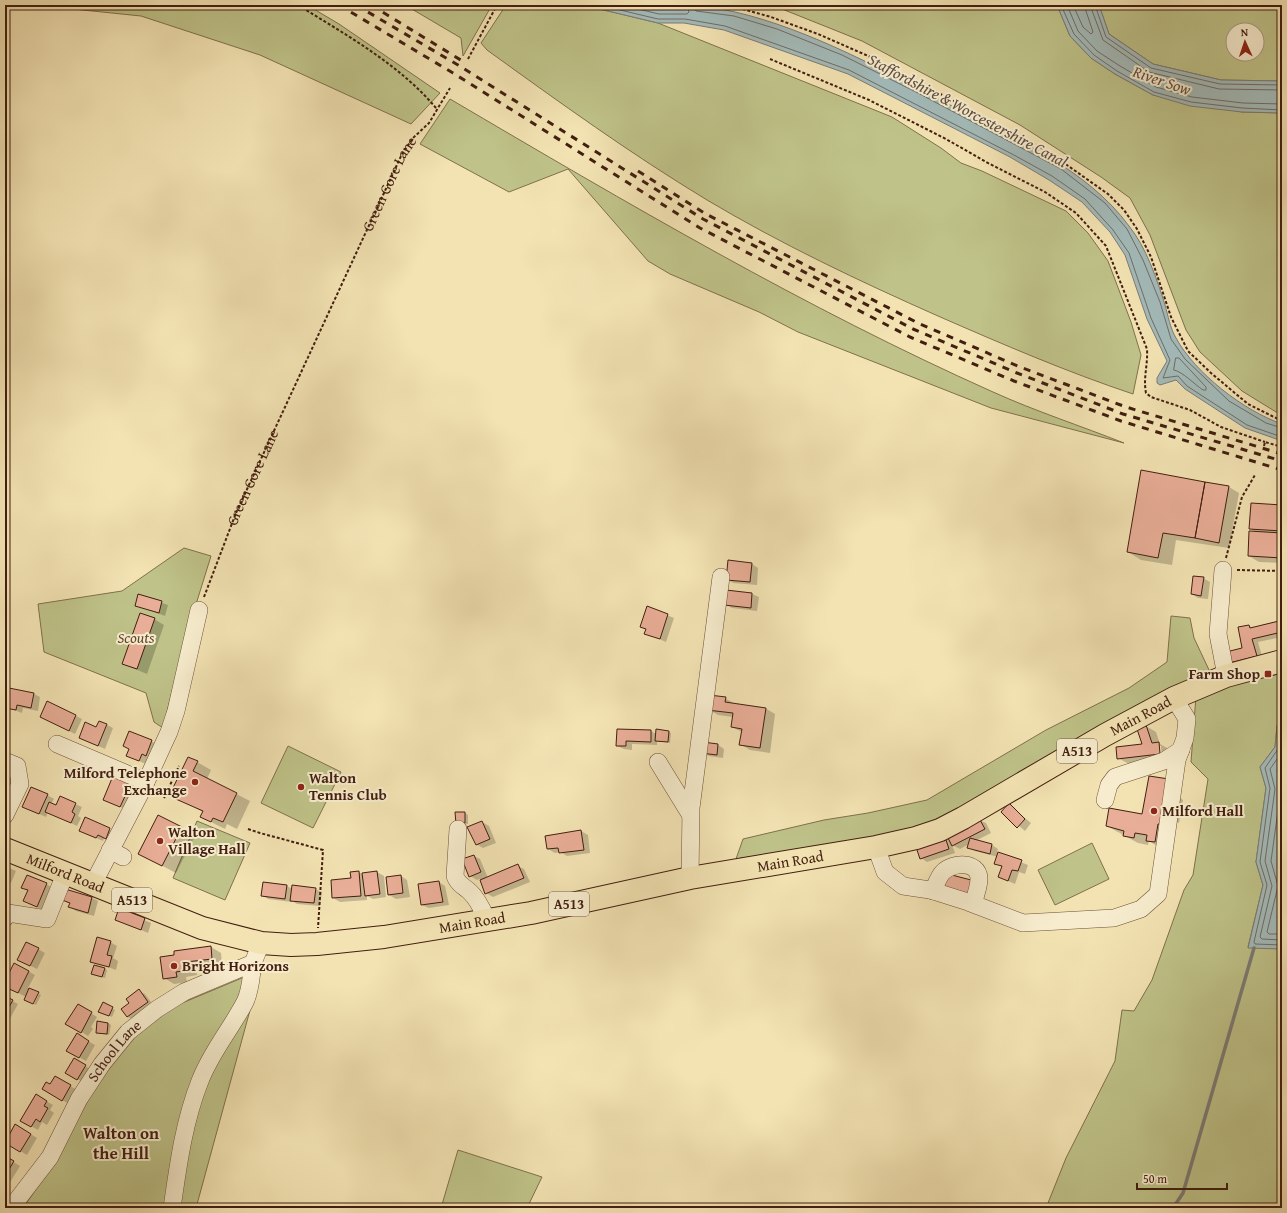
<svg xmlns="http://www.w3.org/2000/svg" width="1287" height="1213" font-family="'Gentium Book Plus',serif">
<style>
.green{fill:#bfc389;stroke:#80704c;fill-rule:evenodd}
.water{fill:#a3bbba;stroke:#7c7c76}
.shadow{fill:#0003;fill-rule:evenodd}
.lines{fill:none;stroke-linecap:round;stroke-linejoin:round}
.shore{stroke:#726c65;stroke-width:1}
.stream{stroke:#7c7c76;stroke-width:3.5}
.building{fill:#e9ae97;stroke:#421e10}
.minor-casing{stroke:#6e4f39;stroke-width:18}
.highway-casing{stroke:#421e10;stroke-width:24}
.path{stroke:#421e10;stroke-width:2;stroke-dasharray:3 2;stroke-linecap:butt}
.minor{stroke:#f7edce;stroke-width:17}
.highway{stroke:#f3e3b3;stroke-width:22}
.rail{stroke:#421e10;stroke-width:3;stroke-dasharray:7 7;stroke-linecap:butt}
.poi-dot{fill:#8f2418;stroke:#f7edce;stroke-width:1.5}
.labels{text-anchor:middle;stroke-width:4;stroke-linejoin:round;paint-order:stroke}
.shield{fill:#f7edce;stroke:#785c49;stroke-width:1}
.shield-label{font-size:14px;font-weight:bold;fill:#421e10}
.street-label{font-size:15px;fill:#421e10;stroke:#f7edce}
.park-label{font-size:15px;font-style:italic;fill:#61472e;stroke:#f7edce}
.poi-label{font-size:15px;font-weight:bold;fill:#421e10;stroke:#f7edce;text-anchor:start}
.water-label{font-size:16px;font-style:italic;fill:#5f4d43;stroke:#f7edce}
.quarter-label{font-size:17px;font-weight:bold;fill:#421e10;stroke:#f7edce}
</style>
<rect width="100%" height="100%" fill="#f3e3b3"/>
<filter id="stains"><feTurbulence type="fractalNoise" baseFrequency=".005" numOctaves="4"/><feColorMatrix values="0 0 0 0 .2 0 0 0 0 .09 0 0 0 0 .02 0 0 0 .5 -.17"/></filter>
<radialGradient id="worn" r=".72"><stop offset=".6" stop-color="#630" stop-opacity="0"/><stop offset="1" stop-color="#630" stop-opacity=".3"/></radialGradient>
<path class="green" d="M34,5H307L339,24L440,93L411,124L260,55L141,16Z
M405,5H492L463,56L461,38Z
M506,5H583L658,23L892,117L941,148L961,163L982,171L1066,211L1088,233L1108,261L1131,322L1141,355L1133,394C1067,372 1002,344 938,316C859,281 781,244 707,200C631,154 559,102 487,50L481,43Z
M767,5H1057L1070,36L1091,58L1115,74L1153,95L1242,112L1282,113V413L1276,412L1242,391L1200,352L1186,330L1150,235L1130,198L1101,177L1020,125L862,41L777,7Z
M1099,5H1282V81L1221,80L1153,64L1109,34ZM1233,30H1257V54H1233Z
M450,99C627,203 805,308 993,392C1035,411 1081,426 1124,443L991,408L798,332L759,312L670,274L648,261L568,169L509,192L420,144Z
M184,548L211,556L184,643L163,728L154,722L146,693L44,652L38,604L122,591Z
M1171,616L1190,618L1194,638L1210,672L931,824L883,836L736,859L743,839L824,820L868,813L927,800L1046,730L1129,688L1167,662Z
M1282,668V716L1277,726L1275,747L1260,767L1266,788L1256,862L1263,885L1248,947L1282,949V1208H1046L1066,1158L1115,1061L1122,1010L1134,1011L1152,980L1184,890L1193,875L1208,779L1191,762L1196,696Z
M288,746L341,772L313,828L261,803Z
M197,821L250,843L225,900L173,878Z
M1092,843L1109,879L1055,905L1038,870Z
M261,970L196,1208H23L55,1162L93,1091L134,1034L175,1006Z
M458,1150L542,1177L527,1208H441Z"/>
<path class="water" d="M583,5C633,5 685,1 735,12C809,29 887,72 954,107C1016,139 1087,169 1129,226C1146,247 1157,279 1165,305C1168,315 1170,328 1176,338C1195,373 1244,411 1282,424V441L1245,428L1185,389L1176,380L1160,385L1157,383V378L1167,361L1147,319L1125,255L1110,232L1082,202L1049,180L1010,157L848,74L724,30L684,23H658Z
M1057,5H1099L1109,34L1153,64L1221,80L1282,81V113L1242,112L1190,106L1153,95L1115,74L1091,58L1070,36Z
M1282,716V949L1248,948L1263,885L1256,862L1266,788L1260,767L1275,747L1277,726Z"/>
<path class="shadow" d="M1142,471L1229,487L1239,493L1229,548L1176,540L1172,565L1141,560L1128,552Z
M1282,506V563L1259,562L1249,556L1257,533L1250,529Z
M729,561L752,564L758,568L757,585L733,583L727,579Z
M1203,578L1210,582L1208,599L1198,598L1192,594Z
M727,591L752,594L759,597L757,611L732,608L725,604Z
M139,595L168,605L165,616L136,605Z
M647,607L674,618L666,642L645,633L646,630L641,627Z
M1282,615V637L1258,642L1263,660L1236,666L1230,662L1244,649L1249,626L1253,628L1281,621Z
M154,619L164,625L147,674L123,664Z
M10,689L34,694L40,697L38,711L23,708L22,713L6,707Z
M725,698L735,704L765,708L775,714L770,753L750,750L740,744L742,732L732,727L733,717L718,715L708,709Z
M48,702L82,719L75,734L41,717Z
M107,725L113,728L105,749L80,738L97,728Z
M1146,726L1156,732L1160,744L1169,749L1170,759L1129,764L1118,758L1144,745ZM1159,746H1161L1162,759H1160Z
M618,730L651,731L656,734L669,732L671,733L670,743L657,741V745L632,744V750L624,749L617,746Z
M151,741L158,745L146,764L134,759Z
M704,743L718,745L724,749L723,758L709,756L702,752Z
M197,762L211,770L207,779L250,801L237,829L227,824L225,829L215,824L201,816L203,812L171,795Z
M116,772L139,783L127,810L104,799Z
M1168,780L1182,788L1180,798L1183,800L1179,823L1176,822L1160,848L1149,841L1148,845L1138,843L1107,826L1143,815Z
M47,795L54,799L51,804L57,807L75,804L82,807L78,816L81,818L77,826L48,812L46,817L23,807Z
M1009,805L1031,823L1025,831L1002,812Z
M465,813L468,815V824L460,825Z
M159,817L195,836L176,873L140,854Z
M86,819L116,833L113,842L104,838L103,841L87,834Z
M979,820L986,823L991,833L975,841L992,845L998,849L997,853L1028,865L1025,874L1019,872L1015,884L999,877L1002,867L996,863L998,857L975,851L968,847L969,844L960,849L952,845L955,853L927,862L921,858L945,838L951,842Z
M482,822L489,826L496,843L483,848L476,844Z
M581,831L588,835L590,853L567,856L560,852L555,853L548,849Z
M474,856L480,859L488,878L518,866L524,869L530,882L493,897L486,893L480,879L477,880L470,876Z
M5,866L16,871L11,883L5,881Z
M359,872L363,875L377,872L384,876L386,897L373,899L367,896V900L340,902L333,898Z
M401,876L407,880L410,897L396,899L389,895Z
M439,882L445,886L449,905L429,908L422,905Z
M264,883L287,886L292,889H315L322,892L320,906L297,904L292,901V902L268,899L262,895Z
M46,884L53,888L43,910L31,904L28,891L22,887Z
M92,898L98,901L94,916L76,911L70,907V904L63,900Z
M120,910L151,923L148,933L116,919Z
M110,942L117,946L113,958L118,961L116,970L91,961Z
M27,943L45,953L37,969L25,963Z
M211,947L221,953L222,964L196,967L197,975L186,977L187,982L174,984L164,978L161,958Z
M104,969L107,970L105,978L92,974Z
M28,971L35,975L28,988L38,993L26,997L5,986V984Z
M139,991L145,994L154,1006L134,1020L128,1017L122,1009L130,1003Z
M39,994L41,995L36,1005L34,1004Z
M5,997L18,1004L7,1024L5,1023Z
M103,1004L115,1010L112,1017L103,1013Z
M78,1005L97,1017L91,1027L93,1029L88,1036L67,1023Z
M108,1023L111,1025L109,1035L97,1033Z
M77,1035L95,1045L86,1061L68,1051Z
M75,1060L92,1070L84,1083L67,1073Z
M55,1077L77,1090L69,1104L44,1089L50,1086Z
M37,1096L53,1105L50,1110L54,1113L47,1125L42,1122L38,1130L22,1121Z
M16,1125L37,1138L27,1155L5,1142Z
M5,1157L20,1166L9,1184L5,1182Z
M5,1193L10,1197L5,1204Z"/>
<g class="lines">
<path class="shore" d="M599,5L658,19H685L725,26L849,70L1012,154L1052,176L1085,199L1113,230L1129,253L1151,318L1170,360L1163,378L1178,376L1187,386L1247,425L1282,437
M621,5L659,14H687L689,12L687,5
M692,5L696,11L734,16L777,29L842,55L918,93L1061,169L1105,203L1127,229L1143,260L1160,302L1171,339L1185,359L1229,401L1266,423L1282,428
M1061,5L1074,34L1094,55L1117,71L1154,92L1191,102L1242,108L1282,110
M1067,5L1078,31L1097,51L1120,66L1156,87L1192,97L1243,103L1282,104
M1073,5L1083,27L1091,34L1093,32L1084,5
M1090,5L1103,40L1149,72L1219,89L1282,90
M1095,5L1106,37L1151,68L1220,84L1282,85
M1176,358H1179L1206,387V390H1203C1194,384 1183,372 1174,370Z
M1282,724L1278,749L1265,768L1270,788L1260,862L1267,885L1254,942L1255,944L1282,945
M1282,752L1270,769L1275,789L1265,861L1272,886L1260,937L1262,939L1282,940
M1282,763L1277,770L1281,789L1271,861L1278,886L1267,932L1269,934H1282"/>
<path class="stream" d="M1173,1208L1183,1193L1254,948"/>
</g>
<path class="building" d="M1141,470L1205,482L1195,538L1163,533L1158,558L1127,552Z
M1205,482L1229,486L1219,543L1195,538Z
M1251,503L1282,505V531L1249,529Z
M1249,531L1282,533V558L1248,556Z
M728,560L752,563L750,582L726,580Z
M1193,576L1204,577L1201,596L1191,594Z
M726,590L752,593L751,608L724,605Z
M138,594L162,601L159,613L135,606Z
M647,606L668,614L660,639L644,634L646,629L640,627Z
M140,613L155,618L137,669L122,664Z
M1282,614V632L1252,639L1257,656L1229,663L1226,652L1242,648L1238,627L1249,625L1250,628L1279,621L1278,615Z
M9,688L34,693L31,708L17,705L16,710L5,708Z
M709,695L726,697L725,702L766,708L760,748L739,745L742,729L731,727L733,713L707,710Z
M47,701L76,715L69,731L40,717Z
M99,721L107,724L98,746L79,738L85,722L96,727Z
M1146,725L1152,743L1159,742L1160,754L1117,759L1116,747L1142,744L1137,729Z
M617,729L651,730V742L626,741V746H616Z
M656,729L669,731L668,742L655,741Z
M129,731L152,740L146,756L142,754L139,761L126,756L129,749L123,746Z
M703,742L718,744L717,755L701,753Z
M188,757L198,761L193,771L237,793L223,822L213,818L211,822L200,817L203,811L169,796Z
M115,771L133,779L120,807L103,800Z
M1149,776L1169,779L1161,824H1158L1155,842L1146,841L1147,835L1135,833L1134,838L1123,836L1124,831L1106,826L1109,808L1142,814Z
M31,787L48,794L39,814L22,807Z
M60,796L76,803L72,812L75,814L71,823L45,812L49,802L56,805Z
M1009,803L1025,819L1017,828L1001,812Z
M455,812H465V823L456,824Z
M158,815L182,827L162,866L138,854Z
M85,817L110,828L106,839L98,835L96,838L79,831Z
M979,818L985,829L952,846L947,836Z
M482,821L490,839L476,845L467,827Z
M581,830L584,850L559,853L558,848L547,849L545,836Z
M945,837L949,849L920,859L916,847Z
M970,838L992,844L990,854L967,848Z
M998,852L1022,860L1018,871L1012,870L1008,881L998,877L1002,866L994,864Z
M474,855L481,872L469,877L462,859Z
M518,864L524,878L485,894L480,880Z
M359,871L361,896L332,898L331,880L351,878L350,872Z
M377,871L380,894L365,896L362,873Z
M944,873L975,881L972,895L940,887Z
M27,875L47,883L37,907L23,901L28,890L21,888Z
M401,875L403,893L388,895L386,877Z
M439,881L443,902L421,905L418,884Z
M263,882L287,885L285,899L261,896Z
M292,885L316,888L314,903L290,901Z
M65,889L92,897L88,913L68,907L70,903L62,900Z
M119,908L145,918L141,930L115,920Z
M97,937L111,941L107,955L112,956L109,967L90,962Z
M26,942L39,948L30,966L17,960Z
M211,946L212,959L186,962L188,970L176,972L177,977L163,979L160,957L174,955V951Z
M14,963L29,971L18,993L5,987V981Z
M94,965L105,968L102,977L91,974Z
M29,988L39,992L33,1004L24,1000Z
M139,989L148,1002L127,1017L121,1009L129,1003L126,999Z
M5,996L13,1000L8,1009L5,1008Z
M103,1002L113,1007L109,1016L98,1012Z
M78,1004L92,1012L81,1033L65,1024Z
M97,1021L108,1023L107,1034L96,1033Z
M77,1033L89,1041L79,1058L66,1051Z
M74,1058L86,1065L77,1080L65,1073Z
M55,1076L71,1085L62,1101L42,1089L46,1082L50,1084Z
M36,1094L47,1101L44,1106L48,1108L40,1122L36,1119L31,1127L20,1121Z
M15,1124L31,1134L20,1152L5,1143Z
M5,1156L14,1161L5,1176Z"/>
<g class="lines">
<g class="minor-casing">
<g id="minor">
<path d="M1223,570L1218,634L1226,676"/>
<path d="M57,744L146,782"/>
<path d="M5,761L17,766L20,784L5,815"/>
<path d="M658,762L690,814"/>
<path d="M1105,800L1109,785L1115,777L1164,761L1181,750"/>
<path d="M458,829L455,876C458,885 464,886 470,892C478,899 483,911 487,920"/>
<path d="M876,847L885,872L903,886L930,890L968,902L1023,923L1114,918L1141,909L1158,894L1177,760L1185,738L1187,719L1174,698"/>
<path d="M110,850L123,857"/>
<path d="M690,878L691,808L721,577"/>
<path d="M93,884L146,782L169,732L176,711L199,610"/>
<path d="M933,891C936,885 938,877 943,872C953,862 978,861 979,878C979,887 976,895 973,903"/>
<path d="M5,918L8,913L47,919L65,874"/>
<path id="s2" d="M11,1208L50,1157L79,1099L102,1064L128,1032L157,1009L184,992L253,963L261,943"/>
<path d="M172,1208C178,1166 184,1121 200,1081C211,1052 231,1029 245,1002C251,990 251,976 253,963"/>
</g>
</g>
<g class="highway-casing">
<g id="highway">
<path id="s3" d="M5,849L202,928L261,943L291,945L317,944L384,937L531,913L690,878L876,847L916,838L940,830L963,818L1105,735L1174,698L1226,676L1282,661"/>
</g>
</g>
<g class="path">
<path d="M298,5C346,35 399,64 436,108"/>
<path d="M728,5L771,17L818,34L875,59L1047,151L1108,194L1124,210L1137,229L1151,257L1171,317L1188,351L1211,373L1248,404L1282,421"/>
<path d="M468,59L497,5"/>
<path d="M770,59L869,100L946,139L986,162L1045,192L1076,213L1106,246L1147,349C1148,365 1143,378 1146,393L1151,397L1190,410L1221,427L1265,442"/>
<path d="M1264,446L1265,442L1282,447"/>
<path d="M1226,558L1242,497L1255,475"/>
<path d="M1237,570L1282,571"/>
<path id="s1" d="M204,597L236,513L402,154L413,138L429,123L450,88"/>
<path d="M164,798L179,766"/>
<path d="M248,829L260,833L323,850L318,928"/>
</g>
<use href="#minor" class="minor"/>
<use href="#highway" class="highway"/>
<path class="rail" d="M339,5L453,73L700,228L910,337L1014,381L1121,421L1282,470
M356,5L458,65L703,219L913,329L1017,373L1123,414L1282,461
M371,5L464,62
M638,171L706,214L918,323L1020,367L1126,407L1282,454"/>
</g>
<g class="poi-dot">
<rect x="1264" y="670" width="8" height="8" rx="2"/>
<circle cx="195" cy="782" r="4"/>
<circle cx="301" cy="787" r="4"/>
<circle cx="1154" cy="811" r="4"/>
<circle cx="160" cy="841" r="4"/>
<circle cx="174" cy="966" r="4"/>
</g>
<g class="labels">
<g class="shield">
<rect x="1057" y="739" width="40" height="24" rx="3"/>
<rect x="112" y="888" width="40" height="24" rx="3"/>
<rect x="549" y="892" width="40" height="24" rx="3"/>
</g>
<g class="shield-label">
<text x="1077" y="756">A513</text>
<text x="132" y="905">A513</text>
<text x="569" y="909">A513</text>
</g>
<g class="street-label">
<text dy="5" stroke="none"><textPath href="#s1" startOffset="453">Green Gore Lane</textPath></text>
<text dy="5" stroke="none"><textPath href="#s1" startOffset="129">Green Gore Lane</textPath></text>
<text dy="5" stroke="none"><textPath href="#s3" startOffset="1194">Main Road</textPath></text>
<text dy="5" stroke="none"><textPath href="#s3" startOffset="810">Main Road</textPath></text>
<text dy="5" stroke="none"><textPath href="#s3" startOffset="65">Milford Road</textPath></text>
<text dy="5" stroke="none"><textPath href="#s3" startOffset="486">Main Road</textPath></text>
<text dy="5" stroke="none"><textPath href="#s2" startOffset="189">School Lane</textPath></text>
</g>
<g class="park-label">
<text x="136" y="643">Scouts</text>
</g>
<g class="poi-label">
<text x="1260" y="679" text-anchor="end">Farm Shop</text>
<text x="187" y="778" text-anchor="end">Milford Telephone<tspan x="187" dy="17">Exchange</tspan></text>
<text x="309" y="783">Walton<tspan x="309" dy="17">Tennis Club</tspan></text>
<text x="1162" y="816">Milford Hall</text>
<text x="168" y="837">Walton<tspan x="168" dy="17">Village Hall</tspan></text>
<text x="182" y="971">Bright Horizons</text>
</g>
<g class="water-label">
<text transform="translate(1162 80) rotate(19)" y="6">River Sow</text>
<text transform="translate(968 110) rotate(28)" y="6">Staffordshire &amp; Worcestershire Canal</text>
</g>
<g class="quarter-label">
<text x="121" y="1139">Walton on<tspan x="121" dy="20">the Hill</tspan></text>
</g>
</g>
<rect width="1287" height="1213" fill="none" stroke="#f3e3b3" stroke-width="20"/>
<rect x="6" y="6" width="1275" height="1201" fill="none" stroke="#421e10" stroke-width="2"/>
<rect x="10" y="10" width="1267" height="1193" fill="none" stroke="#421e10"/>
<g transform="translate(1245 42) rotate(357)"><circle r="19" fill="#f7edce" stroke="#af9a82"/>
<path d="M0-3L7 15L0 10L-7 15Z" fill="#8f2418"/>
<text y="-6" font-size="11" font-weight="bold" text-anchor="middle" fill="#421e10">N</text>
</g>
<path d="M1137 1183v6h90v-6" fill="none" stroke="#421e10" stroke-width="2"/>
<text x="1143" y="1183" font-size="12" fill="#421e10" stroke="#f7edce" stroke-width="3" paint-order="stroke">50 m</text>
<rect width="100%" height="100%" filter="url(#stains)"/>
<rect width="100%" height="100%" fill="url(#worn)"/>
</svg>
